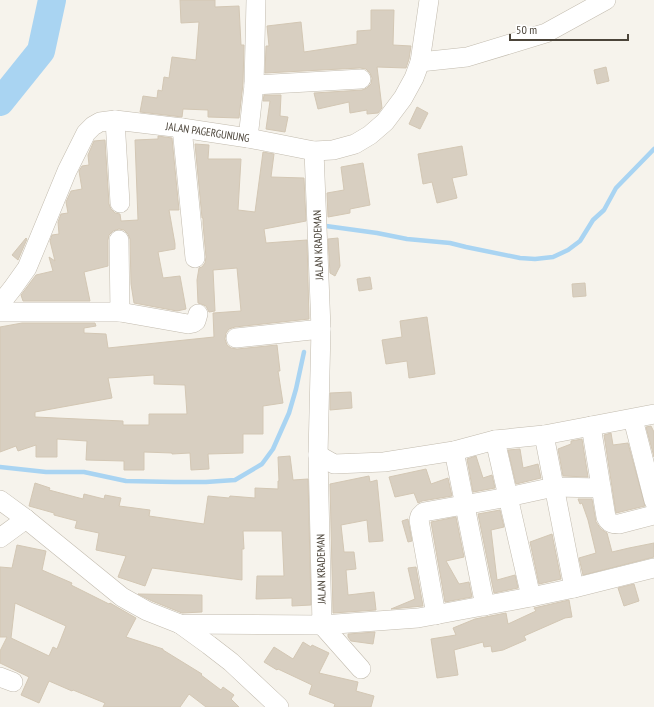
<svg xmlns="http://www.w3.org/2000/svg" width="654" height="707" font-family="'PT Sans Narrow',sans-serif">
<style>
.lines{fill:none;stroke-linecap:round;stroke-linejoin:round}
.stream{stroke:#a9d4f2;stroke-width:4.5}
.river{stroke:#a9d4f2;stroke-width:28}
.building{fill:#d8cfc1;stroke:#d3c7b4;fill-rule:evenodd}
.minor-casing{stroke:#c2bbae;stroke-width:20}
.minor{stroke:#fff;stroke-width:19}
.labels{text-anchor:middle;stroke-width:3;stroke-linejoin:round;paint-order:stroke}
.street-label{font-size:11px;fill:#4b4439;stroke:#fff}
</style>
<rect width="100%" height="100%" fill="#f6f3ec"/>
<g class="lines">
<path class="stream" d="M326,226L377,233L407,239L450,243L466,247L520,258L535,259L553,257L568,250L580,241L593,220L604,210L616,188L654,149
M0,467L46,472H84L126,481L174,482H206L235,480L262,464L273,449L289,413L296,389L304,352"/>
<path class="river" d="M0,102L41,51L52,0"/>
</g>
<path class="building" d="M180,0H215V7L239,6L241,45H244L243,84L239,118L208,117V110L183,109L182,117L140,112L143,96L157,98L158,90L162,91L164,77L169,78L172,57L196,60L199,22L181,23Z
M371,10H394L393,45L411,46L409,59L406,68L377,67L382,108L378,113L367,114V110L350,113L349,102L318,109L314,93L362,90L367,88L371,84L372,78L370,73L366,69L360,68L265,73L266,46H269L267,26L301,22L304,52L357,44V31L371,30Z
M606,67L609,81L597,84L594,70Z
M264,95H281L280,116L288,117L285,132L266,129L270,101H263Z
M417,107L428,113L420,129L409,124Z
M158,136L172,138L179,210H169L175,244V249L158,252L163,278L180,276L186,309L177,311L134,303L131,284L130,239L128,234L124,230L119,229L113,231L109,235L108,240V266L84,272L90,301H23L21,295L36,275L53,271L49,257L55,261L50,241L52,235L59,234L58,222L61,214L68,213L66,202L71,191L82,189L79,171L82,166L89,165L88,155L94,141L105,140L109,204L111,209L115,213L120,214L121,221L138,220L135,140L158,139Z
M195,144L209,145L208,159H241L238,210L255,212L263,152L274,154L271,177L304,178L306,221L264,229L266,243L307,240L309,319L235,327L229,329L226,333L225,339L227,345L231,348L237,349L277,345L280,371H278L283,403L263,406V434H243V453L208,454L209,469L191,470L190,453L172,454V453L144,452V470H124V461L86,460L87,441L57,439V457H36V445L18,451L16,446L0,452V327L22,323H95L96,326L84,328V333L106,334L108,348L214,337L213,313L241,311L237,268L213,270L215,311L209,312L206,306L201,304L198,303L197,280L199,268L202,267L205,263L206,257L203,224V218H202ZM154,375V384L185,385L187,414H149V425H123V421L35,417V412L112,398L108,378Z
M462,146L467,175L452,178L457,198L437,203L432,182L423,184L418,154Z
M363,163L370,205L350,209V213L328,217L327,193L344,190L341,167Z
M26,238L27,239L18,260L12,255Z
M338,238L340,266L335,276L330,273L328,239Z
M370,277L372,289L359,291L357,279Z
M585,283L586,296L573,297L572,284Z
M427,317L435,374L409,378L407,361L386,364L382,340L402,337L400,321Z
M351,392L352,408L330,410V393Z
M651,426L654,432V457L646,427Z
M611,433L613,445L628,443L645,506L616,513L604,435Z
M582,439L588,477L563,476L558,449L571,444V441Z
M520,449L523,468L538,464L541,478L516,484L508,450Z
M290,456L293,480L308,479L311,605L292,606V598L256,599L257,576H284L282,531H243L244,549H242V580L152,568L145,586L118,577L126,556L96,550L99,533L75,528L77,521L54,515V513L29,506L35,483L50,488L49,490L83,499L84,494L104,499L105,495L121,498L119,506L150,510L149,516L204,524L208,496L229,498L230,496L255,498V488L278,489V481H279L278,457Z
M476,456L483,478L492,475L495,488L473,492L467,459Z
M426,469L431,484L448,478L452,496L422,501L418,503L414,493L395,497L389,477Z
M369,476L370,482L377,480L383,541L369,542L367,520L341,525L344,552H354L356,569L346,570L348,595L374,592L376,610L333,613L330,484Z
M578,499H592L596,522L601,529L607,533L612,552L629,548L654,543V557L583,575L579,558L596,553L588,520L582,503L580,504Z
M500,510L504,527L491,530L497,580L515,575L518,588L494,593L478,514Z
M456,517L464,557L446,561L459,584L469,582L472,597L445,602L431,522Z
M408,519L412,541L408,542L402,521Z
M552,534L561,579L539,584L530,542Z
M17,545L46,551L42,570L72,583L71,585L109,604L110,603L136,618L126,637L163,649V650L202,674L201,675L221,690L223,687L234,695L231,699L239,707H206L189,694L180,707H103L105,703L73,690L72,691L49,681L39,703L21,695L29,677L0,663V651L7,637H0V567L12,568ZM15,603L66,626L57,649L53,647L49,656L11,638Z
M416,567L423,606L391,609L415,599L408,568Z
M634,584L639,601L624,606L618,588Z
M138,594L202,595V612L182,613L152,601Z
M569,600L572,617L565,618L524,636L526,640L503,650L492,652L491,646L484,647L483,642L454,650L458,675L437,678L431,639L456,635L453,628L475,619L506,613L508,624L536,611L534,608Z
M375,632L373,644L351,641L348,637V634Z
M303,642L311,647L312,645L329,653L319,673L358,682L356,691L374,696L371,707H334L335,704L309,694L312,685L278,669L277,670L264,662L274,647L293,659Z"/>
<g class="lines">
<g class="minor-casing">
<g id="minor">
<path d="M420,62L467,57L546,33L606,0"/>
<path d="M254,85L361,79"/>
<path d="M115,120L120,203"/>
<path d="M182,128L195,258"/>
<path d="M248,138L254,85L256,0"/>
<path d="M119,240L120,312"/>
<path id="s1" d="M0,304L12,289L27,268L67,171L86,133L93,126L100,122L115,120L182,128L248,138L314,151L333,150L355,144L370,135L385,122L403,98L414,78L420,62L429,0"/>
<path d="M0,312H120L188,324L193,323L196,321L198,314"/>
<path d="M236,338L321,329"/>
<path d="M633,419L654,501"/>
<path d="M591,426L606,517C609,523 612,524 619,524L654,515"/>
<path d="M544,435L574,588"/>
<path d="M495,440L531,597"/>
<path d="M454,451L485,606"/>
<path d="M318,455L334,464L384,462L454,451L495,440L544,435L654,414"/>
<path d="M0,500L26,519L122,597L147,611L180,624L322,625L318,455L321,329L314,151"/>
<path d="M0,538L26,519"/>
<path d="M436,615L419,520L420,516L424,512L508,497L554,487L601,488"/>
<path d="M180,624L209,645L231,662L279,707"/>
<path d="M361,669L322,625L418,618L531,597L574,588L654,568"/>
<path d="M0,677L13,682"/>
</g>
</g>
<use href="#minor" class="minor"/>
</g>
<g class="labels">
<g class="street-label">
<text dy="4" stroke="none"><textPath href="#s1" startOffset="319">JALAN PAGERGUNUNG</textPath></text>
<text transform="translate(318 245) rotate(-92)" y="4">JALAN KRADEMAN</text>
<text transform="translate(321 569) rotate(-91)" y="4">JALAN KRADEMAN</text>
</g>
</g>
<path d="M510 34v6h118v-6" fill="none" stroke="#4b4439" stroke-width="2"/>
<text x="516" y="34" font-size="12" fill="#4b4439" stroke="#ffffff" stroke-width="3" paint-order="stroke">50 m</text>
</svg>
